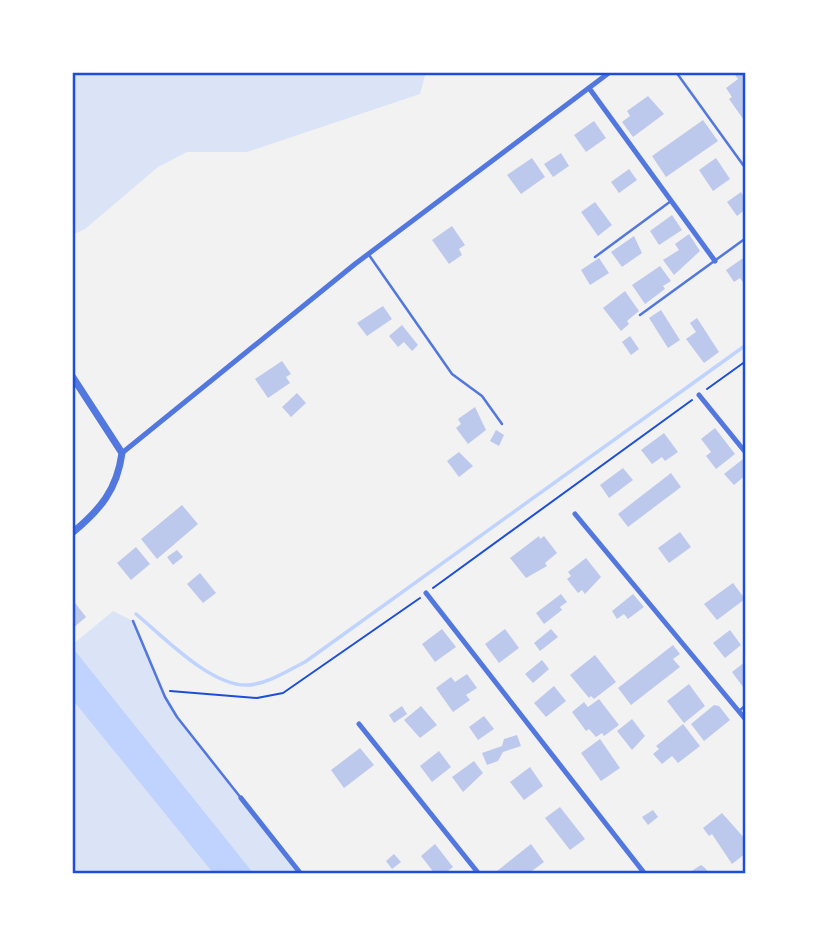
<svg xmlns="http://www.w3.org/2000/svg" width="818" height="946" font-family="Inter,sans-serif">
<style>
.green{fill:#dbe4f7}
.water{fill:#bfd3fe}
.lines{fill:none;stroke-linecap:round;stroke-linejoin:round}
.stream{stroke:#bfd3fe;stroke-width:3.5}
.building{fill:#bdc9ec}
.path{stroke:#1d4ed8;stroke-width:2}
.service{stroke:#5277de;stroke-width:2.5}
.minor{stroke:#5277de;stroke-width:5}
.tertiary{stroke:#5277de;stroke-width:7}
.neatline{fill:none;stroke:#1d4ed8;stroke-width:2.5}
</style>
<rect width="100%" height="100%" fill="#f2f2f2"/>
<path class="green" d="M72,72H426L420,94L247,152H187L158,167L85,229L72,235Z
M113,611L133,621L165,697L177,717L301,874H72V645Z"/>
<path class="water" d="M72,647L254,874H214L72,699Z"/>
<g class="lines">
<path class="stream" d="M136,614C164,637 212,688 249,685C269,683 287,671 305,662L746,345"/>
</g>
<path class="building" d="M733,72H746V123L729,99L732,97L726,88L738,79Z
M648,96L664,114L633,137L622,122L630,116L627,111Z
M703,120L718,141L666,177L652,156Z
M594,121L606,138L586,152L574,135Z
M561,153L569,166L553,177L544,164Z
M532,158L545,177L521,194L507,175Z
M716,158L730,179L713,191L699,170Z
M629,169L637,180L619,193L611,182Z
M741,192L746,200V209L737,216L727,202Z
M595,202L612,225L598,236L581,212Z
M672,215L682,230L659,245L650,231Z
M452,226L465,245L459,249L462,255L449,264L432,240Z
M689,234L700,251L674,275L663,260L679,250L675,244Z
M634,236L642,253L622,267L611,252Z
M746,256V287L740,278L734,282L726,270Z
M599,258L609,273L590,285L581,270Z
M660,266L671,281L663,286L665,289L645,304L632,285Z
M625,291L639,311L627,321L629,324L621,331L603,308Z
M383,306L392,319L367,336L357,323Z
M661,310L680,340L668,348L649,318Z
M697,318L719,352L704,363L686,339L696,332L690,323Z
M402,325L418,345L412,351L404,342L398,347L389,336Z
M630,336L639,349L631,355L622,342Z
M282,361L291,374L286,377L290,383L268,398L255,379Z
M297,393L306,403L291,417L282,407Z
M475,407L486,430L468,444L456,428L461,424L458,419Z
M715,428L735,454L716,469L706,456L711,452L701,439Z
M496,430L504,435L499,446L490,441Z
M664,433L678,452L665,461L662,457L652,464L641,450Z
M459,452L473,466L459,477L447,461Z
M743,459L746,463V475L734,485L724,474Z
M623,468L633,480L609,498L600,485Z
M671,473L681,487L628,527L618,514Z
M182,505L198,524L157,559L141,539Z
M680,532L691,547L669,563L658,548Z
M539,536L540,539L544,536L557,553L545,563L547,566L526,578L510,558Z
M136,547L150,564L131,580L117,563Z
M177,550L183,557L173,565L167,557Z
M586,558L601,577L585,594L582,590L578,593L567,579L571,576L568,572Z
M200,573L216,593L203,603L187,584Z
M733,583L745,599L717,620L704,604Z
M561,594L567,602L560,607L562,610L544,624L536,613Z
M633,594L644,607L628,619L624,614L617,619L612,611Z
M72,599L86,617L72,629Z
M442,629L456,647L435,662L422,644Z
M505,629L519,648L499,663L485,644Z
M551,629L558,637L540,651L534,643Z
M730,630L741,645L725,658L713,643Z
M673,645L680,654L673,659L680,667L631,705L618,688Z
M595,655L616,682L594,699L591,696L589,698L570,675Z
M542,660L549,669L533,683L525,674Z
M746,661V691L732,672Z
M467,674L477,688L466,695L470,700L453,712L436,688L451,677L455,682Z
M689,684L705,706L684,723L667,701Z
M554,686L566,701L546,717L534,703Z
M599,699L619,725L604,736L602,733L596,737L589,729L586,731L572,712L584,702L588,707Z
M714,705L719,706L730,720L704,741L691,724Z
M402,706L407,714L394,723L389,715Z
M421,706L437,725L420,738L404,720Z
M484,716L494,729L478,740L469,727Z
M632,719L645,736L632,750L617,731Z
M683,724L700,746L678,763L672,756L662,764L653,754L659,749L656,746Z
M517,735L521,746L503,752L498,761L487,765L482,753L502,746L504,739Z
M600,739L620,768L601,781L581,753Z
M360,748L374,765L344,788L331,770Z
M439,751L451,767L432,782L420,766Z
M474,761L483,773L463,792L452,777Z
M530,767L543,786L524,800L510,782Z
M560,807L585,839L570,850L545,818Z
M653,810L658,817L648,825L642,817Z
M722,813L746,840V853L732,864L712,834L709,836L703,828Z
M435,844L453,867L444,874H435L421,856Z
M531,844L544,862L528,874H500L497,871Z
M394,854L401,862L392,869L386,861Z
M701,865L705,868L710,874H692L690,872Z"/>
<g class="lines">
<path class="path" d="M707,389L746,361
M433,588L692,400
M170,691L257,698L283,693L420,598"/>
<path class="service" d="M676,72L746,169
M369,255L452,374L482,396L502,424
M595,257L671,201
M640,315L746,238
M133,621L165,697L177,717L241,798
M739,711L746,705"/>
<path class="minor" d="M589,88L715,261
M699,395L746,453
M122,453L355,264L610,72
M575,514L746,720
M426,593L645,874
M359,724L479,874
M241,798L301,874"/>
<path class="tertiary" d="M72,376L122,453C117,490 100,510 72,533"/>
</g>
<rect width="818" height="946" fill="none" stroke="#ffffff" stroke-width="147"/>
<rect x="74" y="74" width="670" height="798" class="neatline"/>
</svg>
